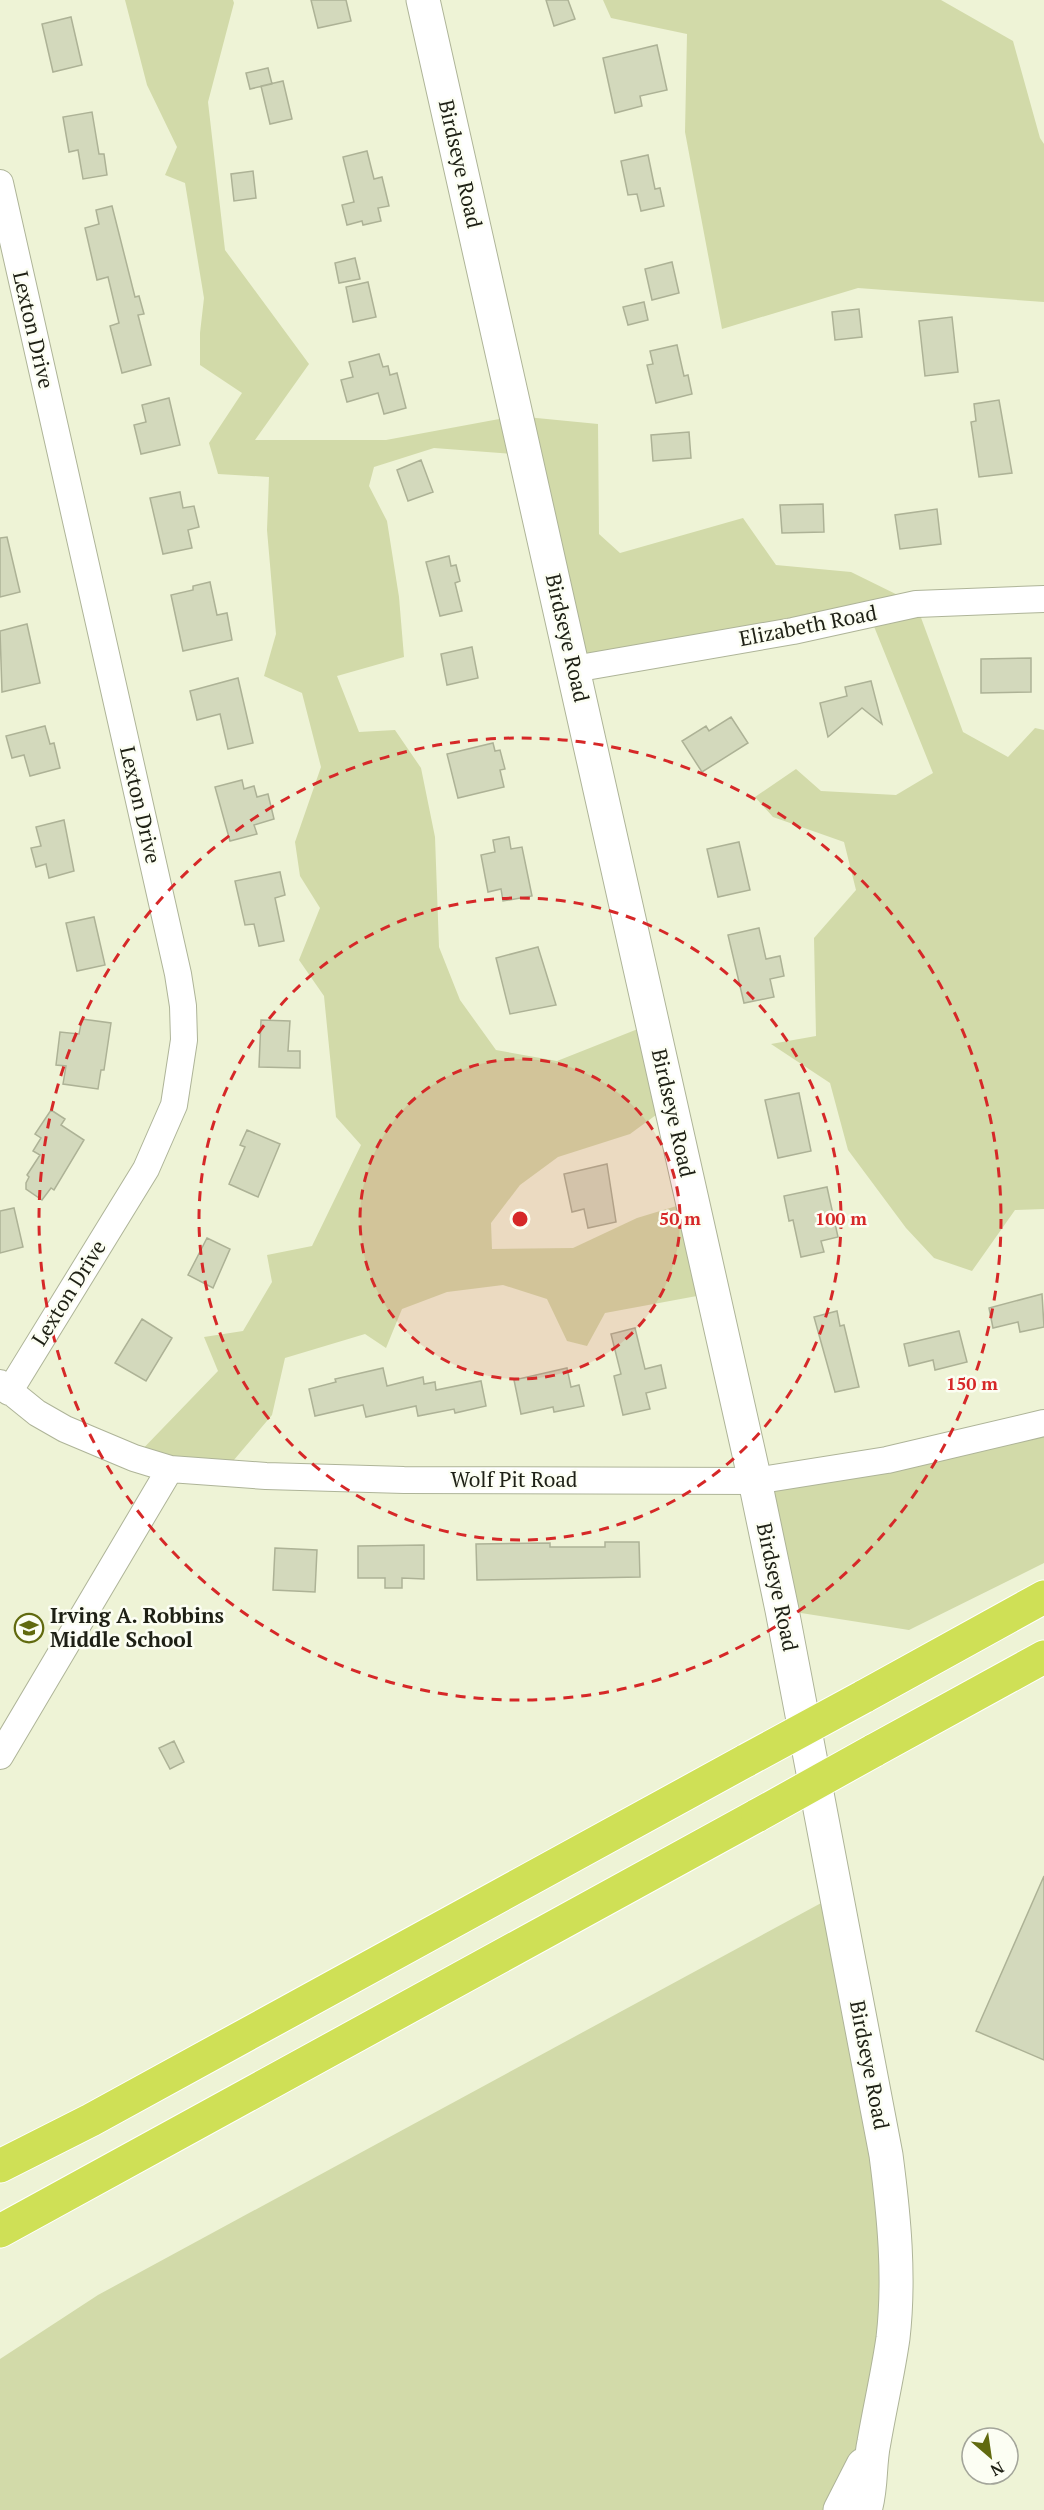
<svg xmlns="http://www.w3.org/2000/svg" width="1044" height="2510" font-family="'PT Serif',serif">
<style>
.green{fill:#d2daa9}
.building{fill:#d3d9bc;stroke:#adb296;stroke-width:1.5}
.lines{fill:none;stroke-linecap:round;stroke-linejoin:round}
.minor-casing{stroke:#aeb498;stroke-width:28}
.secondary-casing{stroke:#aeb498;stroke-width:35}
.motorway-casing{stroke:#fff;stroke-width:35}
.minor{stroke:#fff;stroke-width:26}
.secondary{stroke:#fff;stroke-width:33}
.motorway{stroke:#cfe056;stroke-width:33}
.motorway-bridge-casing{stroke:#fff;stroke-width:35;stroke-linecap:butt}
.motorway-bridge{stroke:#cfe056;stroke-width:33}
.ring{fill:none;stroke:#d62828;stroke-width:3;stroke-dasharray:10 8}
.labels{text-anchor:middle;stroke-width:5;stroke-linejoin:round;paint-order:stroke}
.street-label{font-size:21px;fill:#1e2015;stroke:#fcfef3}
.poi-label{font-size:21px;font-weight:bold;fill:#1e2015;stroke:#fcfef3;text-anchor:start}
.centre{fill:#d62828;stroke:#fcfef3;stroke-width:3}
.ring-label{font-size:18px;text-anchor:middle;font-weight:bold;fill:#d62828;stroke:#fcfef3;stroke-width:5;stroke-linejoin:round;paint-order:stroke}
</style>
<rect width="100%" height="100%" fill="#eef3d6"/>
<path class="green" d="M125,0H233L234,3L208,102L225,250L309,364L255,440H386L516,416L598,424L599,534L620,553L743,518L776,565L851,572L916,604L963,732L1008,757L1035,728L1044,730V1209L1015,1210L972,1271L934,1258L906,1228L848,1150L830,1083L771,1044L816,1036L814,938L856,890L844,842L773,817L755,797L796,769L821,791L896,795L933,773L869,614L574,669L525,455L434,448L374,467L369,486L387,521L399,597L404,657L337,676L359,732L395,730L421,768L435,837L439,947L460,1000L496,1050L557,1061L653,1023L671,1104L630,1134L558,1157L520,1185L491,1223L492,1249L573,1248L637,1218L693,1201L713,1293L605,1313L587,1346L567,1341L547,1299L503,1285L447,1292L402,1309L386,1348L365,1334L285,1358L272,1415L222,1474L134,1458L218,1371L204,1337L243,1331L272,1282L267,1255L312,1246L361,1145L336,1117L324,996L299,960L320,908L300,876L295,842L321,767L302,693L264,676L276,634L267,530L269,477L218,474L209,443L242,393L200,365V333L204,298L185,183L165,175L177,147L147,85Z
M603,0H941L1013,41L1040,138L1044,144V302L858,288L722,329L685,132L687,34L611,18Z
M1044,1423V1563L909,1630L782,1610L755,1481Z
M836,1895L893,2336L840,2510H0V2359L98,2295Z"/>
<path class="building" d="M311,0H346L351,21L318,28Z
M546,0H568L575,19L554,26Z
M71,17L82,65L53,72L42,24Z
M657,45L667,90L640,96L642,106L615,113L603,58Z
M268,68L272,84L250,89L246,73Z
M283,81L292,119L270,124L261,86Z
M92,112L99,154H104L107,175L83,179L78,150L69,152L63,117Z
M367,151L374,179L382,177L389,206L378,208L381,221L363,225L362,221L347,225L342,205L354,202L343,157Z
M648,155L655,189L660,188L664,206L641,211L637,194L628,195L621,161Z
M253,171L256,198L234,201L231,174Z
M112,206L135,297L139,296L144,314L138,315L151,365L122,373L110,326L119,323L108,277L97,280L85,228L99,224L96,210Z
M355,258L360,279L339,283L335,263Z
M672,262L679,293L652,300L645,269Z
M368,282L376,317L353,322L346,287Z
M644,302L648,320L628,325L623,307Z
M859,309L862,337L835,340L832,312Z
M952,317L958,372L925,376L919,321Z
M677,345L684,376L688,375L692,394L656,403L647,365L653,364L650,351Z
M379,354L383,367L388,366L390,375L397,373L406,408L384,414L378,393L347,402L341,380L353,377L349,362Z
M169,398L180,445L141,454L134,425L146,422L142,405Z
M999,400L1012,473L979,477L971,422L976,421L974,404Z
M689,432L691,458L653,461L651,435Z
M421,460L433,492L408,501L397,470Z
M180,492L183,508L194,506L199,527L188,530L192,548L163,554L150,498Z
M823,504L824,532L782,533L780,505Z
M937,509L941,544L900,549L895,515Z
M7,537L20,592L0,597V538Z
M449,556L451,566L456,565L460,581L455,583L462,611L440,616L426,562Z
M210,582L217,615L227,613L232,640L183,651L171,595L193,590V586Z
M27,624L40,683L2,692L0,631Z
M472,647L478,678L447,685L441,654Z
M1031,658V692L981,693V659Z
M238,678L253,743L228,749L220,714L197,720L190,691Z
M871,681L882,724L862,708L828,737L820,703L847,696L845,687Z
M731,717L748,743L702,772L682,741L706,726L709,731Z
M45,726L50,744L54,743L60,768L30,776L24,755L12,758L6,736Z
M493,743L495,751L500,750L505,769L500,770L504,787L458,798L447,754Z
M242,780L244,789L254,786L257,797L268,794L274,819L254,825L257,834L230,841L215,787Z
M64,820L74,871L49,878L46,864L36,867L31,848L41,846L36,827Z
M509,837L511,849L522,847L532,896L503,901L501,889L488,892L481,855L495,852L493,840Z
M739,842L750,890L718,897L707,849Z
M280,872L285,895L275,898L284,941L259,946L254,924L245,925L235,881Z
M94,917L105,965L77,971L66,923Z
M759,928L766,959L780,956L784,976L770,979L774,997L744,1003L728,935Z
M538,947L556,1005L510,1014L496,958Z
M82,1019L111,1023L104,1070H101L98,1089L63,1084L66,1066L56,1065L60,1032L79,1034Z
M261,1020L290,1021L288,1051H300V1068L259,1067Z
M799,1093L811,1151L778,1158L765,1100Z
M51,1110L65,1119L61,1125L84,1140L54,1190L51,1188L42,1200L26,1189V1183L29,1177L27,1175L40,1155L33,1151L41,1138L35,1134Z
M247,1130L280,1144L258,1197L229,1184L245,1147L240,1145Z
M607,1164L616,1222L588,1228L584,1209L572,1212L564,1174Z
M827,1187L838,1237L821,1241L824,1252L801,1257L793,1220L789,1221L784,1196Z
M14,1208L23,1247L0,1253V1211Z
M207,1238L230,1249L213,1288L188,1275Z
M1042,1294L1044,1327L1020,1332L1018,1322L993,1328L989,1308Z
M837,1311L840,1326L844,1325L859,1387L835,1392L814,1317Z
M142,1319L172,1338L146,1381L115,1363Z
M635,1328L645,1369L661,1365L666,1388L646,1393L650,1409L623,1415L614,1376L621,1374L611,1334Z
M959,1331L967,1362L935,1370L933,1360L909,1366L904,1344Z
M383,1368L387,1386L423,1377L424,1384L435,1382L436,1390L481,1381L486,1406L455,1413L454,1409L418,1416L416,1406L366,1417L363,1405L315,1416L309,1389L336,1382L335,1379Z
M567,1368L571,1387L579,1385L584,1406L554,1412L553,1407L521,1414L514,1380Z
M605,1542H639L640,1577L477,1580L476,1544L550,1543V1547H605Z
M424,1545V1579L402,1578V1588H385V1578H358V1546Z
M275,1548L317,1550L315,1592L273,1590Z
M174,1741L184,1762L170,1769L159,1748Z
M1044,1876V2060L976,2031Z"/>
<g class="lines">
<g class="minor-casing">
<path id="minor" d="M0,183L178,974L183,1006L184,1040L174,1105L146,1169L9,1392
M574,669L793,631L916,604L1044,599
M0,1383L37,1413L65,1429L134,1458L170,1469L266,1476L404,1480L755,1481L887,1460L1044,1423
M0,1756L170,1469"/>
</g>
<g class="secondary-casing">
<path id="secondary" d="M423,0L755,1481L782,1610L886,2155C894,2216 900,2277 893,2338C888,2373 880,2407 874,2442C869,2465 872,2488 865,2510
M840,2510L863,2465"/>
</g>
<g class="motorway-casing">
<path id="motorway" d="M863,1697L1044,1597
M873,1751L1044,1657
M0,2166L91,2120L747,1760
M0,2231L758,1815"/>
</g>
<use href="#minor" class="minor"/>
<use href="#secondary" class="secondary"/>
<use href="#motorway" class="motorway"/>
<g class="motorway-bridge-casing">
<path id="motorway-bridge" d="M747,1760L863,1697
M758,1815L873,1751"/>
</g>
<use href="#motorway-bridge" class="motorway-bridge"/>
</g>
<circle cx="520" cy="1219" r="160" fill="#d62828" fill-opacity=".12"/>
<g class="ring">
<circle cx="520" cy="1219" r="160"/>
<circle cx="520" cy="1219" r="321"/>
<circle cx="520" cy="1219" r="481"/>
</g>
<defs>
<g id="school-ring" transform="scale(1.5)"><circle r="9.5" fill="#fcfef3" stroke="#616a0f" stroke-width="1.5"/><path d="M0-5L7-2L0 1L-7-2ZM-4 1L0 2.5L4 1V4Q0 6-4 4Z" fill="#616a0f"/></g>
</defs>
<g fill-rule="evenodd">
<use href="#school-ring" x="29" y="1628"/>
</g>
<g class="labels">
<g class="street-label">
<text transform="translate(460 164) rotate(77)" y="7">Birdseye Road</text>
<text transform="translate(33 330) rotate(77)" y="7">Lexton Drive</text>
<text transform="translate(808 626) rotate(-11)" y="7">Elizabeth Road</text>
<text transform="translate(567 638) rotate(77)" y="7">Birdseye Road</text>
<text transform="translate(140 805) rotate(77)" y="7">Lexton Drive</text>
<text transform="translate(673 1113) rotate(77)" y="7">Birdseye Road</text>
<text transform="translate(69 1293) rotate(-58)" y="7">Lexton Drive</text>
<text x="514" y="1487">Wolf Pit Road</text>
<text transform="translate(777 1587) rotate(78)" y="7">Birdseye Road</text>
<text transform="translate(869 2065) rotate(79)" y="7">Birdseye Road</text>
</g>
<g class="poi-label">
<text x="50" y="1623">Irving A. Robbins<tspan x="50" dy="24">Middle School</tspan></text>
</g>
</g>
<circle cx="520" cy="1219" r="9" class="centre"/>
<g class="ring-label">
<text x="680" y="1225">50 m</text>
<text x="841" y="1225">100 m</text>
<text x="972" y="1390">150 m</text>
</g>
<g transform="translate(990 2456) rotate(151)"><circle r="28" fill="#fcfef3" stroke="#a3a59a" stroke-width="1.5"/>
<path d="M0-4.5L10 22L0 15L-10 22Z" fill="#616a0f"/>
<text y="-9" font-size="16" font-weight="bold" text-anchor="middle" fill="#1e2015">N</text>
</g>
</svg>
